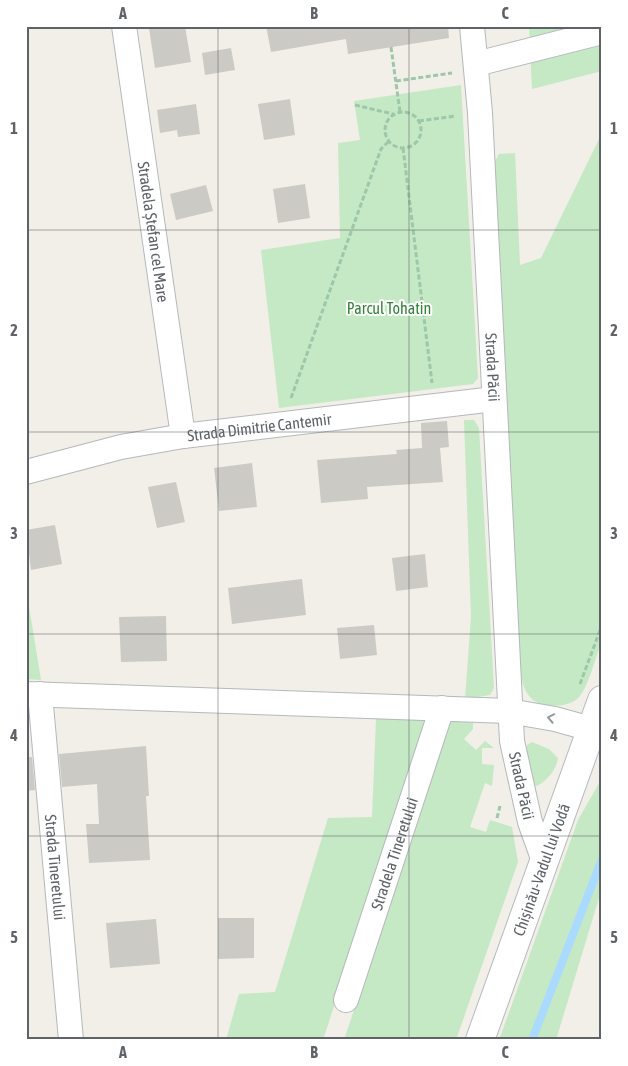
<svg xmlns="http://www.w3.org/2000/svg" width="628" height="1066" font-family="'Asap Condensed',sans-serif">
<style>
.green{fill:#c5e8c5}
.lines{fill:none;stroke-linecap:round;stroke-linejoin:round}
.stream{stroke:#aadaff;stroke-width:8}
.building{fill:#cccac5}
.street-casing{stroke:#b5b8bc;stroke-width:26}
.secondary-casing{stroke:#b6babf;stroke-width:30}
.path{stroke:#9cc7a9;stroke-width:3;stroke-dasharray:5 2.5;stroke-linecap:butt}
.street{stroke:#fff;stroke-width:24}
.secondary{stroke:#fff;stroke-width:28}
.oneway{stroke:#979a9d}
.grid{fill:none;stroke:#5f6368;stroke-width:1;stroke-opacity:0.55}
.labels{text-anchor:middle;stroke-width:4;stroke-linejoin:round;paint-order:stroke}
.street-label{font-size:16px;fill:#5f6368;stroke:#fff}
.park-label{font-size:16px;fill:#348238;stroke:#fff}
.neatline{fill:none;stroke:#5f6368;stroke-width:2}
.grid-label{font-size:16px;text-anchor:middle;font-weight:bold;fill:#5f6368}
</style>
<rect width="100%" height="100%" fill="#f1efe8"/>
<path class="green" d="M529,26H602V71L532,89Z
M461,85L478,378L473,384L279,408L261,250L340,238L338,143L360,140L354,101Z
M602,133V641C595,658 591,678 582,693C574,708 546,709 533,700C525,693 523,685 521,676L494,163L499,154L515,153L520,265L541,258Z
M464,420H474L479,428L494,688L490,695L465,699L471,617Z
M26,588L41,680L26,679Z
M428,718L323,1040H226L239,994L275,992L328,818L372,817L376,719Z
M450,719L473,723V729L464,739L476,750L485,741L494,748H482V764L494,765L492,786L485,783L470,827L486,832L490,820L512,827L518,862L456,1040H344Z
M532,742L549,749L558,758C556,770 548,780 537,786L530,784L525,764L527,745Z
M602,778V888L556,1040H499L578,820Z"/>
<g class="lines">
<path class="stream" d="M532,1040L602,859"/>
</g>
<path class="building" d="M160,26H185L191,62L155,68L149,28Z
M266,26H448L449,38L348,54L346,39L271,52Z
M231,48L235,70L205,75L202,53Z
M290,99L295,135L264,140L258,104Z
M196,104L200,134L178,137L177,130L160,133L157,110Z
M305,184L310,218L278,223L273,189Z
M206,185L213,211L176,220L170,194Z
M447,421L449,447L440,448L443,482L367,487L368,499L321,503L317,460L397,454L396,450L422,448L421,423Z
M252,463L257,507L219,511L214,468Z
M176,482L185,522L157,528L148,487Z
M55,525L62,564L31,570L26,530Z
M425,554L428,587L396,591L392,558Z
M302,579L306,615L232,624L228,588Z
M166,616L167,661L121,662L119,617Z
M374,625L377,655L340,659L337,628Z
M146,746L149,796H146L150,860L89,863L86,824H99L97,784L62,787L59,754Z
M26,757H32L35,790L26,791Z
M218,918H254V958L218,959Z
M156,919L160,964L110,968L106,923Z"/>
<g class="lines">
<g class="street-casing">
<g id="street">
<path id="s1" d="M124,26L183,436"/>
<path id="s2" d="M472,26L480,113L512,741L530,822L544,861"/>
<path d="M476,64L602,32"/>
<path id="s3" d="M26,472L121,447L183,436L494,399"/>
<path d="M26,694L509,711L555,719L591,729"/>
<path id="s4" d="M40,694L71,1040"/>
<path id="s5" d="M346,1000L442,708"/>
</g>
</g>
<g class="secondary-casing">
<g id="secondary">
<path id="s6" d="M480,1040L602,700"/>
</g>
</g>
<path class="path" d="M391,47L400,112
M396,81L452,73
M355,105L393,114
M385 130a18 18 0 1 1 36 0a18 18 0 1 1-36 0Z
M419,121L456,116
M403,148L432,383
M291,398L381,149L389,141
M580,684L602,625
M497,818L500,806"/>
<use href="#street" class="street"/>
<use href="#secondary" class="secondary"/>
</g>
<defs><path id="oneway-chevron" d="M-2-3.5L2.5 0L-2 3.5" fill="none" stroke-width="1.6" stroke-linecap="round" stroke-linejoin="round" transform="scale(1.25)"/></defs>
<use class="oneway" href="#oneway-chevron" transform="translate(551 718) rotate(-169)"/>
<path class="grid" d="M218,26V1040M409,26V1040M26,230H602M26,432H602M26,634H602M26,836H602"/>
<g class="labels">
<g class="street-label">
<text dy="6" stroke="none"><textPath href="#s1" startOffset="208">Stradela Ștefan cel Mare</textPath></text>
<text dy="6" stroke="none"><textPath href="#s2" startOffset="342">Strada Păcii</textPath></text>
<text dy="6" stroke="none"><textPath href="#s3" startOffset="238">Strada Dimitrie Cantemir</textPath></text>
<text dy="6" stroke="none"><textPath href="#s2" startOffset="762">Strada Păcii</textPath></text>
<text dy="6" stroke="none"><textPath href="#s5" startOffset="154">Stradela Tineretului</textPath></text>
<text dy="6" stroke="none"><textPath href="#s4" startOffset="174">Strada Tineretului</textPath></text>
<text dy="6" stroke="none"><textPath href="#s6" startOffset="181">Chișinău-Vadul lui Vodă</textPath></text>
</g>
<g class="park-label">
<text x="389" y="314">Parcul Tohatin</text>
</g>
</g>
<rect width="628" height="1066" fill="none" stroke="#ffffff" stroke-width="55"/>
<rect x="28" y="28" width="572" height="1010" class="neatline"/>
<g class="grid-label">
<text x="123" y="19">A</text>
<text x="314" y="19">B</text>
<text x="505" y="19">C</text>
<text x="14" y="134">1</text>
<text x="614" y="134">1</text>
<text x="14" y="336">2</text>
<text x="614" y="336">2</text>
<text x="14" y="539">3</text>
<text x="614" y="539">3</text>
<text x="14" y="741">4</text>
<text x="614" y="741">4</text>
<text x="14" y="943">5</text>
<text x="614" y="943">5</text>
<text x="123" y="1058">A</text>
<text x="314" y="1058">B</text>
<text x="505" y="1058">C</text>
</g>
</svg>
